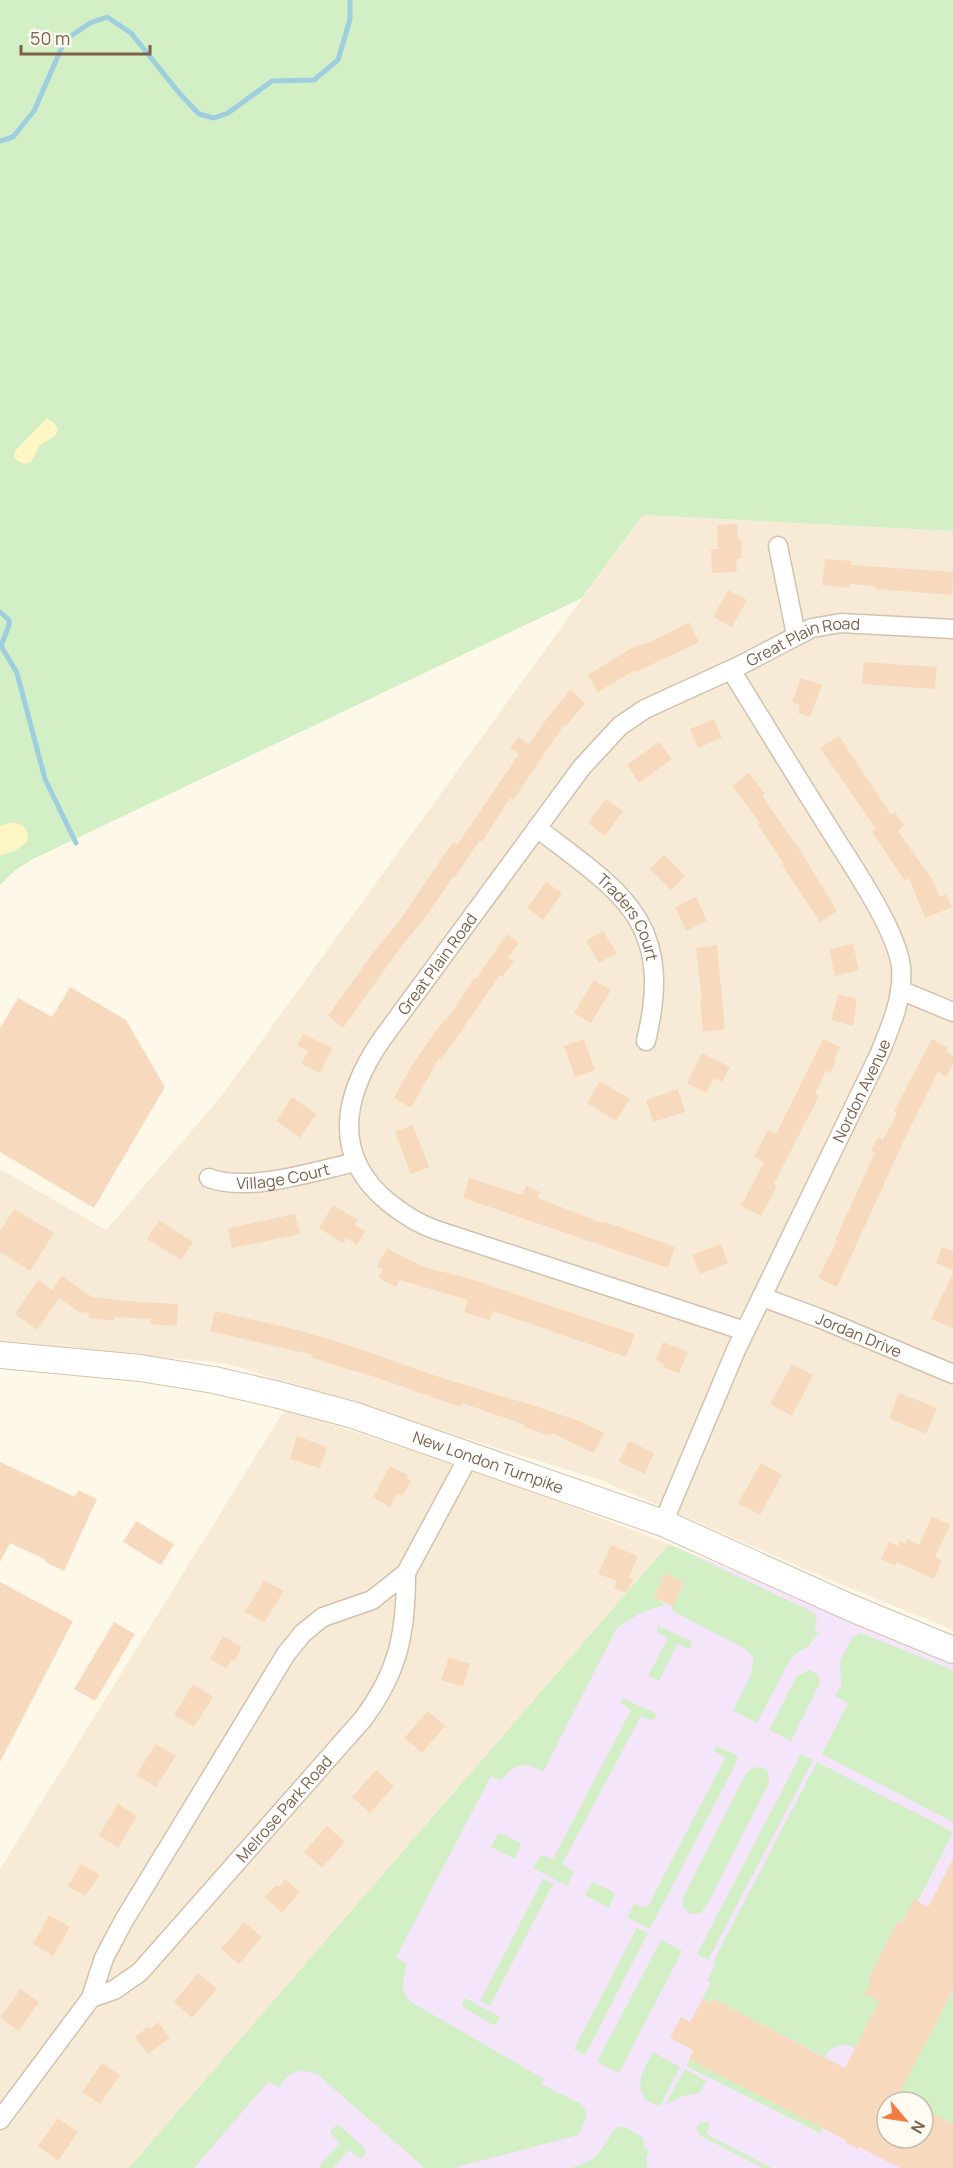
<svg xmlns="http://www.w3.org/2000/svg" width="953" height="2168" font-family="Manrope,sans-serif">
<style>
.residential{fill:#f7ebd7}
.education{fill:#f5e5fb;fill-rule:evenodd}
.green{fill:#d2efc5}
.sand{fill:#fff7c3}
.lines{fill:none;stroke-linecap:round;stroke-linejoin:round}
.stream{stroke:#9fcfde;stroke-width:5}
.building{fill:#f7dabe}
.minor-casing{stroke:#d3c1ad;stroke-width:21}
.secondary-casing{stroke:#d7c2aa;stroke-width:28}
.minor{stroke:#fff;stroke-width:18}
.secondary{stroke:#fff;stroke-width:26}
.labels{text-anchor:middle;stroke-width:4.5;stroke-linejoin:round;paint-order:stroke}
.street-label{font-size:16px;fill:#7d6049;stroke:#fffbf2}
</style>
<rect width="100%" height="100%" fill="#fef8e9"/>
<path class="residential" d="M643,515L953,531V1630L828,1579L600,1480L225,1363L0,1342V1169L106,1230L220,1098Z
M285,1409L502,1480L669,1544L396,1862L130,2168H0V1869Z"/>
<path class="education" d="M669,1544L953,1662V2168H130L396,1862ZM887,2102H923V2138H887Z"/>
<path class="green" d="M0,0H953V531L643,515L582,598L33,859L14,871L0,885Z
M669,1544L813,1612L817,1617L815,1630L819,1632L809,1646L795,1654L788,1663L757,1723L733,1711L751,1675L754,1658L747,1650L671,1610L684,1583L665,1573L654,1597L662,1602L664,1606C646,1608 632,1618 617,1628L543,1772C532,1766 522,1761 511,1770C506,1774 505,1778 500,1780L491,1776L396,1957L407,1964C404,1979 398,1989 411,2002L544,2079L541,2084L581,2104L585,2108L587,2117L578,2135L453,2168H425L318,2075C301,2066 287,2073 279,2088L269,2081L194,2168H129Z
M658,1626L691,1641L692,1644L690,1649L677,1644L659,1681L648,1676L668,1638L657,1632Z
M861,1633L953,1670V1822L822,1754L848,1703L835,1696L841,1685L840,1662L843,1655L852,1638Z
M809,1670L817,1673L820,1683L791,1741L769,1730L797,1676Z
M622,1698L655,1713L656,1718L651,1720L641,1716L562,1864L574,1872L567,1886L533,1868L541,1855L553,1859L631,1710L621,1703Z
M716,1746L737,1755L738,1759L650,1929L627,1917L634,1904L647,1908L725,1758L714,1751Z
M801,1754L813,1760L708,1960L697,1954Z
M817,1762L953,1832L918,1901L914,1900L902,1923L898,1921L868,1979L871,1981L865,1994L879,2001L855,2048C843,2042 831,2045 825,2057L713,1999L711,2003L702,1999L711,1983L707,1980L716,1964L713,1962Z
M757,1767L763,1768L768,1772L769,1783L708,1903L701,1913L691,1914L684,1909L682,1899L746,1774L750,1769Z
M501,1833L521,1844L515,1859L491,1847L497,1835Z
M543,1879L553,1884L490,2006L480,2001Z
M593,1882L615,1893L609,1908L585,1895Z
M637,1928L648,1933L585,2055L574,2049Z
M661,1940L682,1951L619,2073L597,2062Z
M952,1992L953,1993V2124L923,2108V2102H911L898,2095Z
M465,1998L500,2017L497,2024L493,2025L464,2008L462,2004Z
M653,2052L680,2067L660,2106L647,2101C633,2084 644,2069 653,2052Z
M690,2059L823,2128L820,2133L686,2066Z
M685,2069L706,2081L699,2093L683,2096L665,2105Z
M707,2121L710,2126L706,2134L772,2168H763L699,2135L697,2130V2125Z
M337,2125L341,2127L363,2146L366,2154L361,2159L349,2150L333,2168H318L340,2143L331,2134V2130Z
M618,2127H625L642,2137L645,2148L649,2149L646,2157L647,2168H570C587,2164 597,2158 606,2143C610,2137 612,2131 618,2127Z"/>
<path class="sand" d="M46,419L52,421L58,429L55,436L40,445L31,462C24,465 18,463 14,457L15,451Z
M12,822L23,825L27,832L28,840C21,848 11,854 0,855V826Z"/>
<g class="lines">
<path class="stream" d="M0,141L13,137L34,111L65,40L90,23L107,17L131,33L180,94L199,114L214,118L228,113L272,81L314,80L338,60L350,19V0
M0,612L9,620V625L1,646L17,673L45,779L76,843"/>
</g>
<path class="building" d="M737,524L738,540L741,539L742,558L736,559L737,572L712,573L711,549H718L717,525Z
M825,559L852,561L851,565L953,572L952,595L875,589L876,586L850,584L849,588L822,585Z
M728,590L747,600L732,627L713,617Z
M689,622L699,642L636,672L635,670L598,692L588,675L635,646L651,642Z
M864,662L937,667L935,689L862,684Z
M801,678L822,685L810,717L798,713L800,705L792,702Z
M570,690L585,703L566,726L564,725L513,800L510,798L482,842L480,840L454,878L453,877L427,915L398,951L343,1028L328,1016L372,954L400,920L453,842L457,845L519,754L510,748L518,737L529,744L548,717Z
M714,719L722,738L698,748L690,729Z
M839,736L891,815L895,812L904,825L898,831L932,879L940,897L946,894L952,907L925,918L909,878L905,881L890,859L872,831L876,829L820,748Z
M659,742L672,759L639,783L627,765Z
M749,773L765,794L762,796L802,853L837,911L820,922L782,865L784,864L758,825L760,823L732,786Z
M606,799L623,811L605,836L588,823Z
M664,855L685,876L671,890L650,869Z
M546,882L562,893L543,920L527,908Z
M696,897L707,921L686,931L675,907Z
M603,931L617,953L599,963L586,941Z
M507,934L519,942L508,958L514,961L502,977L500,975L441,1060L439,1058L411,1108L394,1098L412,1065L444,1020L446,1021L474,978L476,979Z
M853,944L859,970L835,976L829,949Z
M717,945L725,1029L703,1032L700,1001H702L696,948Z
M594,980L611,990L591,1023L574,1013Z
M70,987L126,1020L165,1087L94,1208L0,1152V1028L18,998L52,1017Z
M838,994L857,999L853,1026L831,1020Z
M303,1034L332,1048L320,1073L301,1064L308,1051L297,1046Z
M584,1039L595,1070L575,1077L564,1046Z
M823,1039L840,1047L834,1059L837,1060L830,1073L826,1071L815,1094L819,1096L774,1184L777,1186L761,1216L741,1206L764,1162L754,1157L768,1130L776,1134Z
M932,1039L948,1048L946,1052L953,1056V1064L946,1077L938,1072L906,1136L837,1287L818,1278L837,1241L835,1240L875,1153L871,1150L878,1137L883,1140L897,1113L894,1111Z
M702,1053L730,1067L722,1082L714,1078L706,1093L687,1083Z
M600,1081L630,1099L616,1121L587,1103Z
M678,1089L685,1112L653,1122L646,1100Z
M292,1097L316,1114L300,1138L276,1121Z
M413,1125L429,1167L411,1174L395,1132Z
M469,1178L522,1195L526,1186L540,1192L538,1198L602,1223L603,1221L675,1247L668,1268L463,1198Z
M333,1205L358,1220L355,1225L365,1231L357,1245L346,1238L343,1243L319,1228Z
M14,1209L54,1233L30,1271L0,1252V1231Z
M295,1214L300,1234L232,1248L228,1228Z
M159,1220L193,1242L181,1260L147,1239Z
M721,1244L728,1263L700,1274L692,1255Z
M942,1247L953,1251V1270L936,1263Z
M387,1248L421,1266L474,1280L635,1334L626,1357L493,1311L490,1320L464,1312L468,1300L400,1280L396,1287L379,1278L383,1269L377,1266Z
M953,1273V1328L931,1319Z
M62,1276L92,1297L139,1302L178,1304L177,1326L150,1324L151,1319L115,1317L114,1321L88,1318L89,1313L79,1312L59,1298L37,1330L15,1314L38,1280L52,1290Z
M215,1311L298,1330L354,1347L442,1378L532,1405L579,1421L604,1433L594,1453L552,1433L551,1436L524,1427L525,1425L462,1403L461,1407L372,1376L327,1363L312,1358L313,1355L210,1331Z
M663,1342L688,1352L679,1373L663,1367L664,1364L656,1360Z
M792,1364L813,1375L792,1416L770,1404Z
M899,1393L937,1408L926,1434L889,1418Z
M297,1436L327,1447L320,1468L290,1459Z
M629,1441L654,1453L645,1474L619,1462Z
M0,1462L75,1497L78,1490L97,1499L64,1571L45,1562L46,1560L10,1543L0,1562Z
M761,1463L782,1475L760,1515L738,1503Z
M390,1466L408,1475L406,1478L411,1481L402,1496L397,1494L390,1507L373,1497Z
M932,1516L950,1525L935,1557L942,1561L934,1579L897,1562L895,1565L881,1559L889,1542L898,1546L900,1541L905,1544L907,1539L919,1545Z
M136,1521L174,1544L161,1565L123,1542Z
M611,1545L638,1556L629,1577L633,1579L627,1593L614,1588L617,1581L598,1574Z
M665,1573L684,1582L673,1607L654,1597Z
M264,1580L284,1591L264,1623L245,1612Z
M0,1582L73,1621L0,1762Z
M114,1622L135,1634L95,1701L74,1689Z
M223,1636L242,1647L234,1661L231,1660L226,1668L210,1659Z
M449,1657L470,1664L463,1687L441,1680Z
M193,1684L213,1697L194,1727L174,1715Z
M428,1711L445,1726L422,1753L404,1738Z
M156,1744L176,1756L156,1787L136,1775Z
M376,1770L394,1786L370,1813L352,1797Z
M118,1804L137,1816L118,1848L99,1835Z
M327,1826L345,1842L322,1868L304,1852Z
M953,1859V1990L895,2102H887V2138H923V2108L953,2124V2168H900L859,2147L858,2149L846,2143L847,2141L689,2059L693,2050L670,2038L681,2017L690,2022L702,1999L711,2003L713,1999L845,2068L879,2001L865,1994L871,1981L868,1979L898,1921L902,1923L914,1899L928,1907Z
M81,1864L100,1875L85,1896L68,1886Z
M285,1879L300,1892L282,1913L265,1897L276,1885L279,1887Z
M49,1915L70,1927L53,1956L33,1944Z
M244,1922L262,1937L239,1964L221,1949Z
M198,1973L217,1989L192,2018L174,2002Z
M20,1989L39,2002L19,2031L0,2018Z
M158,2022L170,2038L148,2054L135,2037L148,2027L150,2029Z
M102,2063L120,2075L100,2104L82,2092Z
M58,2118L78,2132L58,2161L38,2146Z"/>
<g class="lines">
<g class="minor-casing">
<g id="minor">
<path d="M778,546L796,635"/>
<path id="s1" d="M537,828C622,893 675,921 646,1041"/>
<path d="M900,990L953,1012"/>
<path id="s2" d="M209,1178C249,1193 315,1171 356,1162"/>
<path id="s3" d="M762,1297L819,1318L953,1374"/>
<path id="s4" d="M745,1331L436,1230C418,1224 403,1214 388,1202C330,1154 344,1094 382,1039L582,767L620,726L645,709L739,666L812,628L841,623L953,629"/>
<path id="s5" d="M663,1523L736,1350L879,1055C890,1028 904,997 901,967C897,932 856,871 837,841C801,784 766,727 731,670"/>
<path d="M91,1998L104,1958L123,1922L286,1654L303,1633L323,1617L372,1600L406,1573L470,1454"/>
<path id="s6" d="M0,2120L91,1998L114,1990L140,1972L363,1719C399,1671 406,1632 406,1573"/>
</g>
</g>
<g class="secondary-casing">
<g id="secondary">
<path id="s7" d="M0,1355L140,1368L214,1380L279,1395L353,1415L663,1523L849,1607L953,1650"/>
</g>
</g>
<use href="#minor" class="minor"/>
<use href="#secondary" class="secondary"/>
</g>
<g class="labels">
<g class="street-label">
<text dy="6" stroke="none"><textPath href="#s4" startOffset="1161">Great Plain Road</textPath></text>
<text dy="6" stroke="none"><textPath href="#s1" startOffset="130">Traders Court</textPath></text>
<text dy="6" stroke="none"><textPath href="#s4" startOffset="657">Great Plain Road</textPath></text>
<text dy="6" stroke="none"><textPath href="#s5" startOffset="476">Nordon Avenue</textPath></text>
<text dy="6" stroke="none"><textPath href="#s2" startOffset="75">Village Court</textPath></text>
<text dy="6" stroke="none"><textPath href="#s3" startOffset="104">Jordan Drive</textPath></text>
<text dy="6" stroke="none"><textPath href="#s7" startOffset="502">New London Turnpike</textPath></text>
<text dy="6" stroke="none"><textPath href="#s6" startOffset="426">Melrose Park Road</textPath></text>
</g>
</g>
<g transform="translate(905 2120) rotate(119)"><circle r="28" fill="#fffbf2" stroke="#cbbdae" stroke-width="1.5"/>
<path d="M0-4.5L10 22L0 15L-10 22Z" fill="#f47b43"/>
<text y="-9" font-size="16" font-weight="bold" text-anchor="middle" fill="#7d6049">N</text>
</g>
<path d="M21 45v9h129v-9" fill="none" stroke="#7d6049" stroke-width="3"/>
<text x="30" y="45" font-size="18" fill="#7d6049" stroke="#fffbf2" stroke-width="4.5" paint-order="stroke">50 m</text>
</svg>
